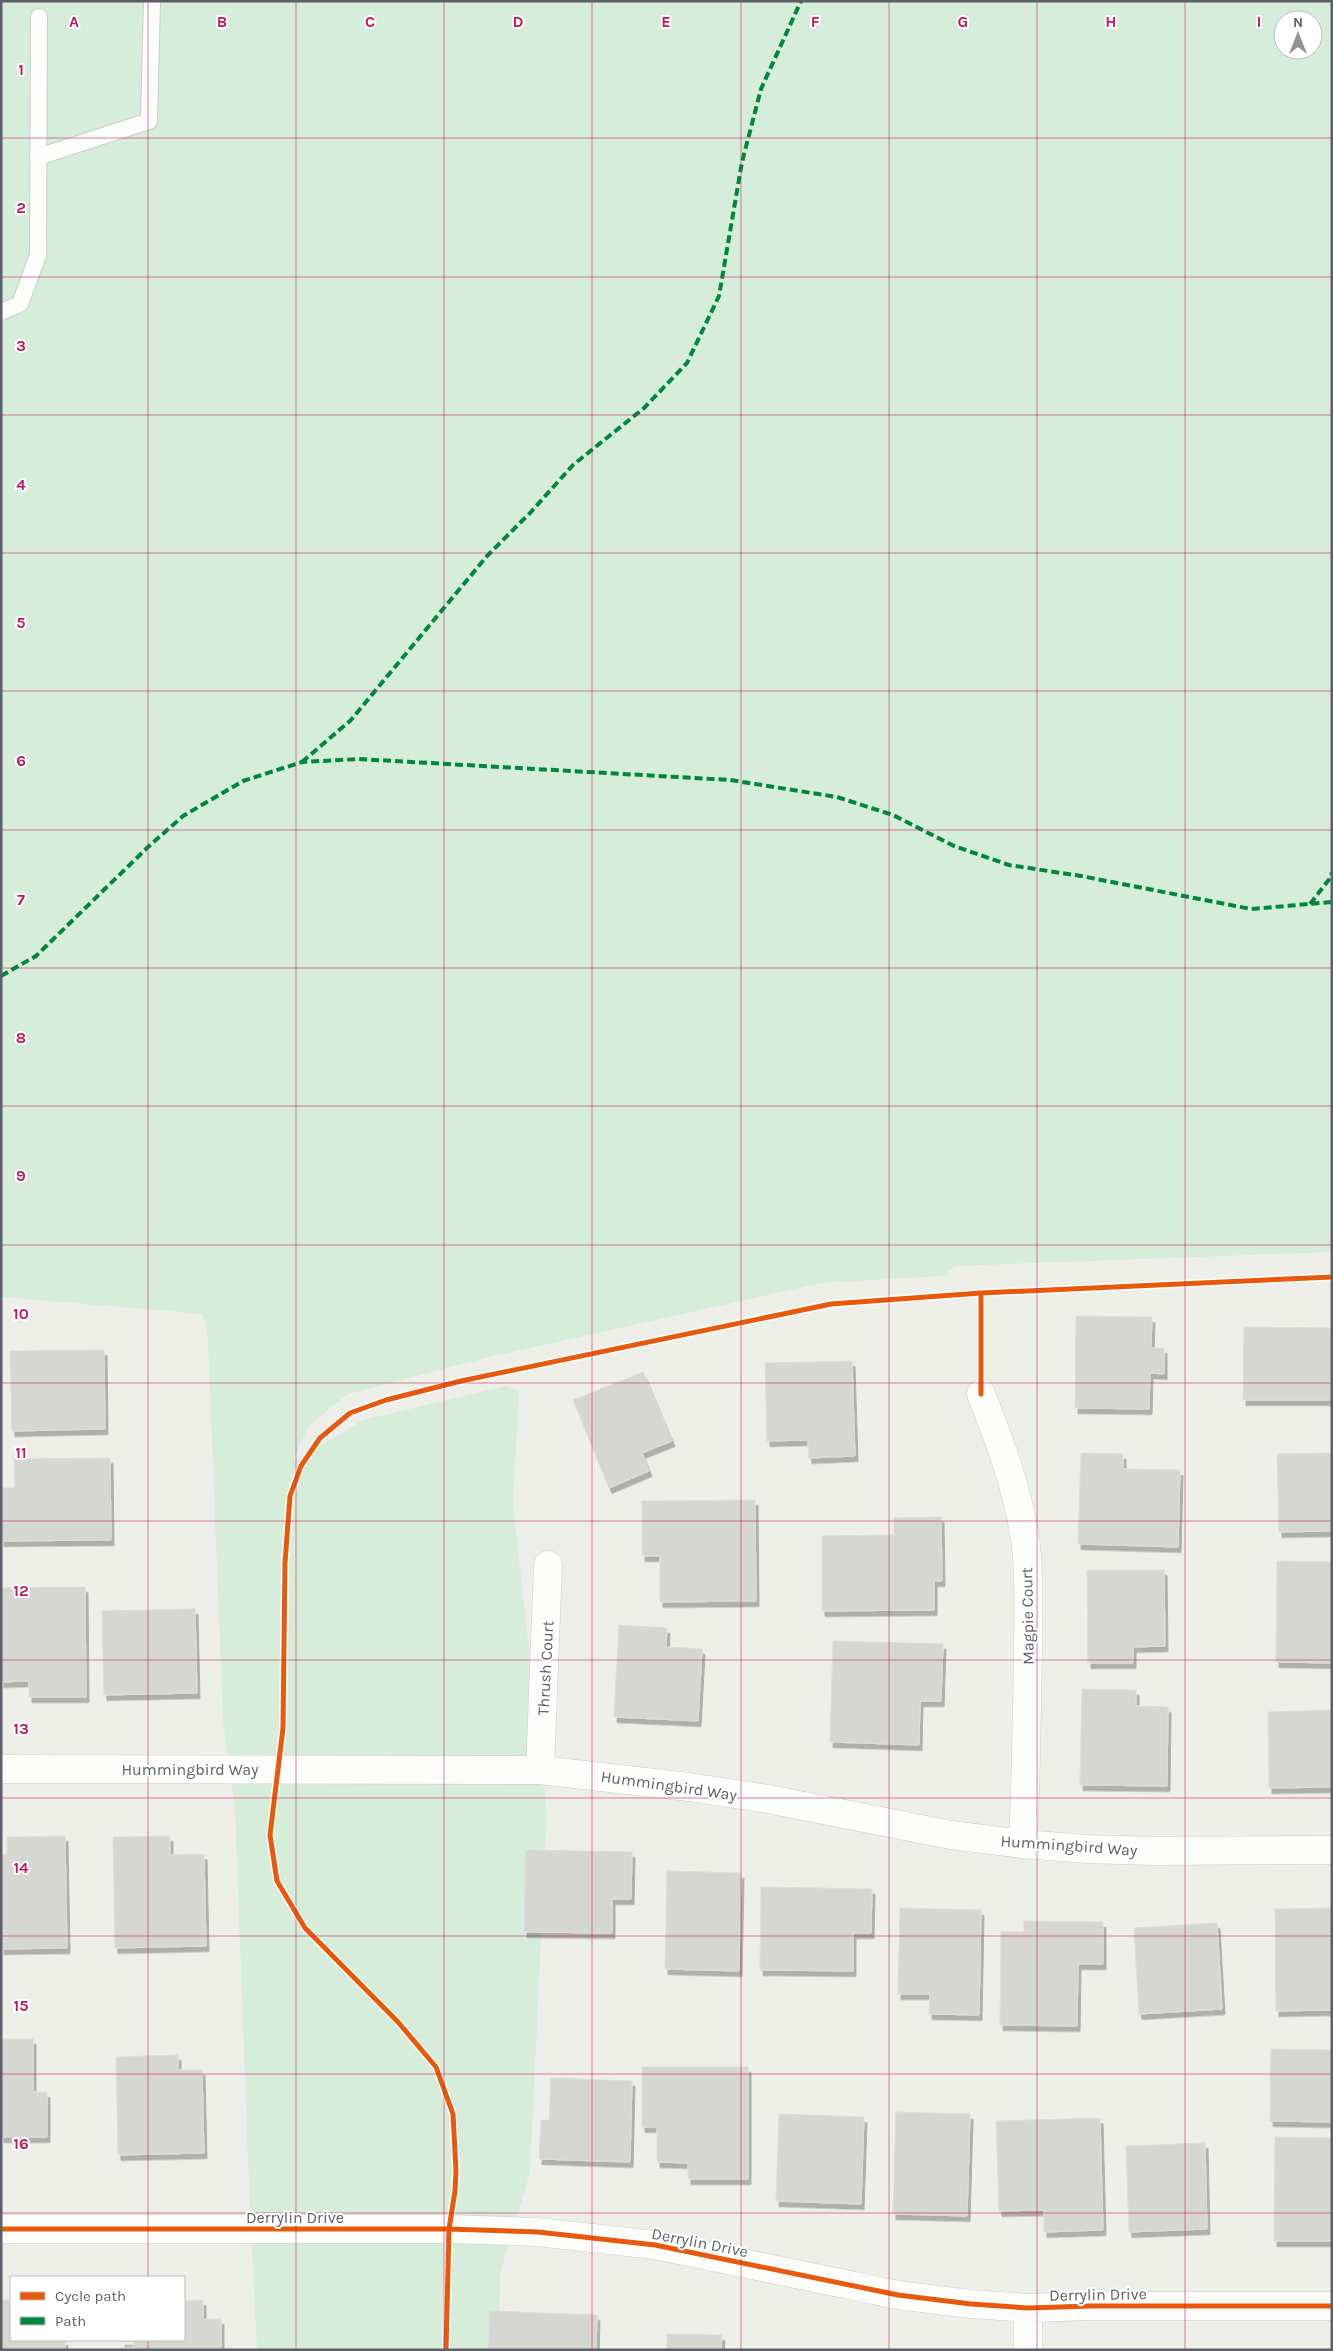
<svg xmlns="http://www.w3.org/2000/svg" width="1333" height="2351" font-family="Karla,sans-serif">
<style>
.green{fill:#d6edda;fill-rule:evenodd}
.building{fill:#d6d6d3;stroke:#deded9;filter:url(#shadow)}
.lines{fill:none;stroke-linecap:round;stroke-linejoin:round}
.service-casing{stroke:#cccdcc;stroke-width:18}
.minor-casing{stroke:#cccdcc;stroke-width:29}
.service{stroke:#fdfdfc;stroke-width:16}
.minor{stroke:#fdfdfc;stroke-width:28}
.quiet{stroke:#00873e;stroke-width:4;stroke-dasharray:8 4;stroke-linecap:butt}
.cycleway-casing{stroke:#fff;stroke-width:8}
.cycleway{stroke:#e8590c;stroke-width:5}
.grid{fill:none;stroke:#c2185b;stroke-width:1;stroke-opacity:0.55}
.labels{text-anchor:middle;stroke-width:4;stroke-linejoin:round;paint-order:stroke}
.street-label{font-size:16px;fill:#5e6069;stroke:#fff}
.grid-label{font-size:16px;text-anchor:middle;font-weight:bold;fill:#c2185b;stroke:#fff;stroke-width:4;stroke-linejoin:round;paint-order:stroke}
</style>
<defs>
<filter id="shadow"><feDropShadow dx="3" dy="5.5" stdDeviation="0" flood-color="#0004"/></filter>
</defs>
<rect width="100%" height="100%" fill="#efefea"/>
<path class="green" d="M1,1H1332V1252L955,1266L942,1276L821,1283L493,1356L348,1394L309,1425L293,1460L298,1459L363,1420L506,1386L519,1391L513,1504L547,1814L530,2173L500,2273L499,2350H257L249,2186L235,1809L223,1720L208,1340L203,1314L1,1297ZM1283,20H1313V50H1283Z"/>
<path class="building" d="M1076,1316L1152,1317L1151,1348H1164V1374L1150,1373L1149,1409L1075,1408Z
M1244,1327L1330,1328V1400H1243Z
M104,1350L105,1429L12,1431L10,1351Z
M852,1361L855,1456L809,1458L808,1440L767,1441L765,1363Z
M643,1372L672,1441L642,1453L649,1471L609,1488L573,1400Z
M1081,1453L1123,1454V1469L1180,1470L1178,1547L1078,1544Z
M1332,1453V1531L1279,1532L1277,1454Z
M110,1458L111,1540L1,1541V1488H15L14,1459Z
M755,1500L756,1601L660,1602V1556H642V1501Z
M941,1517L942,1581H934V1610L822,1611V1536L894,1535V1518Z
M1277,1561L1332,1562V1663L1276,1662Z
M1087,1570H1164L1165,1646L1133,1647V1663H1088Z
M85,1587L86,1697H29V1681L1,1682V1588Z
M195,1609L197,1693L104,1695L102,1611Z
M619,1625L667,1628L666,1647L702,1649L698,1721L614,1717Z
M833,1641L943,1644L941,1701H920L919,1745L830,1742Z
M1082,1689L1136,1690V1706L1168,1707L1167,1786L1080,1785Z
M1332,1710V1787L1269,1788L1268,1712Z
M65,1836L67,1948L1,1949V1855H7V1837Z
M170,1836V1855L204,1854L206,1946L115,1948L113,1837Z
M526,1850L632,1852L631,1899H612V1933L524,1932Z
M667,1871L741,1873L739,1971L665,1969Z
M761,1887L872,1889L871,1933H853V1971L760,1970Z
M900,1908L981,1910L979,2015L929,2014L930,1994H898Z
M1332,1908V2010L1276,2011L1275,1909Z
M1024,1921L1103,1922V1964H1078L1077,2026L1000,2025L1001,1932H1024Z
M1217,1923L1222,2009L1139,2014L1134,1928Z
M1,2039H33V2092H47V2137H1Z
M1271,2049L1332,2050V2122L1270,2121Z
M178,2055V2070H202L204,2153L118,2155L116,2057Z
M642,2067H748V2179H688V2163L657,2162V2127H642Z
M551,2078L632,2081L630,2162L539,2159L541,2120H549Z
M896,2112L970,2114L967,2216L893,2214Z
M779,2114L864,2117L861,2204L776,2201Z
M1100,2118L1103,2230L1044,2232V2210L999,2211L996,2121Z
M1275,2137L1332,2138V2241H1274Z
M1205,2143L1207,2229L1129,2232L1126,2146Z
M1,2300H11V2340H65V2350H1Z
M203,2300V2319H221V2350H134V2341H122V2340H184V2301Z
M490,2311L597,2315L596,2350H488Z
M667,2334L722,2335L721,2350H667Z"/>
<g class="lines">
<g class="service-casing">
<path id="service" d="M38,157L149,121L152,1
M1,312L20,304L38,255L39,17"/>
</g>
<g class="minor-casing">
<path id="minor" d="M981,1394C1000,1441 1017,1488 1025,1538C1030,1574 1028,1612 1028,1648C1027,1713 1026,1779 1023,1844
M1,1769L540,1770L689,1787L768,1799L951,1835L1023,1844L1087,1849L1152,1851L1332,1850
M540,1770L548,1565
M1,2229H449L538,2232L655,2245L898,2295L971,2304L1028,2308L1091,2306H1332
M1028,2308V2350"/>
</g>
<use href="#service" class="service"/>
<use href="#minor" class="minor"/>
<path class="quiet" d="M302,762L351,720L487,556L530,513L573,465L644,408L687,363L719,296L742,162L761,89L801,1
M1310,904L1331,877L1332,872
M1,976L36,956L148,847L183,816L243,781L302,762L359,759L730,780L837,797L893,815L954,846L1009,865L1081,876L1251,909L1332,902"/>
<g class="cycleway-casing">
<path id="cycleway" d="M981,1293V1394
M1,2229H449L538,2232L655,2245L898,2295L971,2304L1028,2308L1091,2306H1332
M446,2350L449,2229L455,2191L456,2171L453,2114L436,2067L398,2022L305,1928L277,1881L270,1835L283,1728L285,1563L290,1496L301,1466L320,1438L350,1413L386,1400L461,1381L831,1304L981,1293L1332,1277"/>
</g>
<use href="#cycleway" class="cycleway"/>
</g>
<path class="grid" d="M148,1V2277M296,1V2350M444,1V2350M592,1V2350M741,1V2350M889,1V2350M1037,1V2350M1185,1V2350M1,138H1332M1,277H1332M1,415H1332M1,553H1332M1,691H1332M1,830H1332M1,968H1332M1,1106H1332M1,1245H1332M1,1383H1332M1,1521H1332M1,1660H1332M1,1798H1332M1,1936H1332M1,2074H1332M1,2213H1332M148,2340V2350"/>
<g class="labels">
<g class="street-label">
<text transform="translate(1027 1616) rotate(-91)" y="6">Magpie Court</text>
<text transform="translate(545 1668) rotate(-87)" y="6">Thrush Court</text>
<text x="190" y="1775">Hummingbird Way</text>
<text transform="translate(669 1785) rotate(8)" y="6">Hummingbird Way</text>
<text transform="translate(1069 1845) rotate(4)" y="6">Hummingbird Way</text>
<text x="295" y="2223">Derrylin Drive</text>
<text transform="translate(700 2242) rotate(11)" y="6">Derrylin Drive</text>
<text transform="translate(1098 2294) rotate(-1)" y="6">Derrylin Drive</text>
</g>
</g>
<g class="grid-label">
<text x="74" y="27">A</text>
<text x="222" y="27">B</text>
<text x="370" y="27">C</text>
<text x="518" y="27">D</text>
<text x="666" y="27">E</text>
<text x="815" y="27">F</text>
<text x="963" y="27">G</text>
<text x="1111" y="27">H</text>
<text x="1259" y="27">I</text>
<text x="21" y="75">1</text>
<text x="21" y="213">2</text>
<text x="21" y="351">3</text>
<text x="21" y="490">4</text>
<text x="21" y="628">5</text>
<text x="21" y="766">6</text>
<text x="21" y="905">7</text>
<text x="21" y="1043">8</text>
<text x="21" y="1181">9</text>
<text x="21" y="1319">10</text>
<text x="21" y="1458">11</text>
<text x="21" y="1596">12</text>
<text x="21" y="1734">13</text>
<text x="21" y="1873">14</text>
<text x="21" y="2011">15</text>
<text x="21" y="2149">16</text>
</g>
<rect width="1333" height="2351" fill="none" stroke="#5e6069" stroke-width="5"/>
<rect x="10" y="2276" width="175" height="65" fill="#ffffff" stroke="#bfbfc3"/>
<rect x="20" y="2292" width="25" height="8" fill="#e8590c" stroke="#bfbfc3"/>
<text x="55" y="2301" font-size="15" fill="#5e6069">Cycle path</text>
<rect x="20" y="2317" width="25" height="8" fill="#00873e" stroke="#bfbfc3"/>
<text x="55" y="2326" font-size="15" fill="#5e6069">Path</text>
<g transform="translate(1298 35)"><circle r="24" fill="#ffffff" stroke="#bfbfc3"/>
<path d="M0-4L9 19L0 12L-9 19Z" fill="#919296"/>
<text y="-8" font-size="14" font-weight="bold" text-anchor="middle" fill="#5e6069">N</text>
</g>
</svg>
